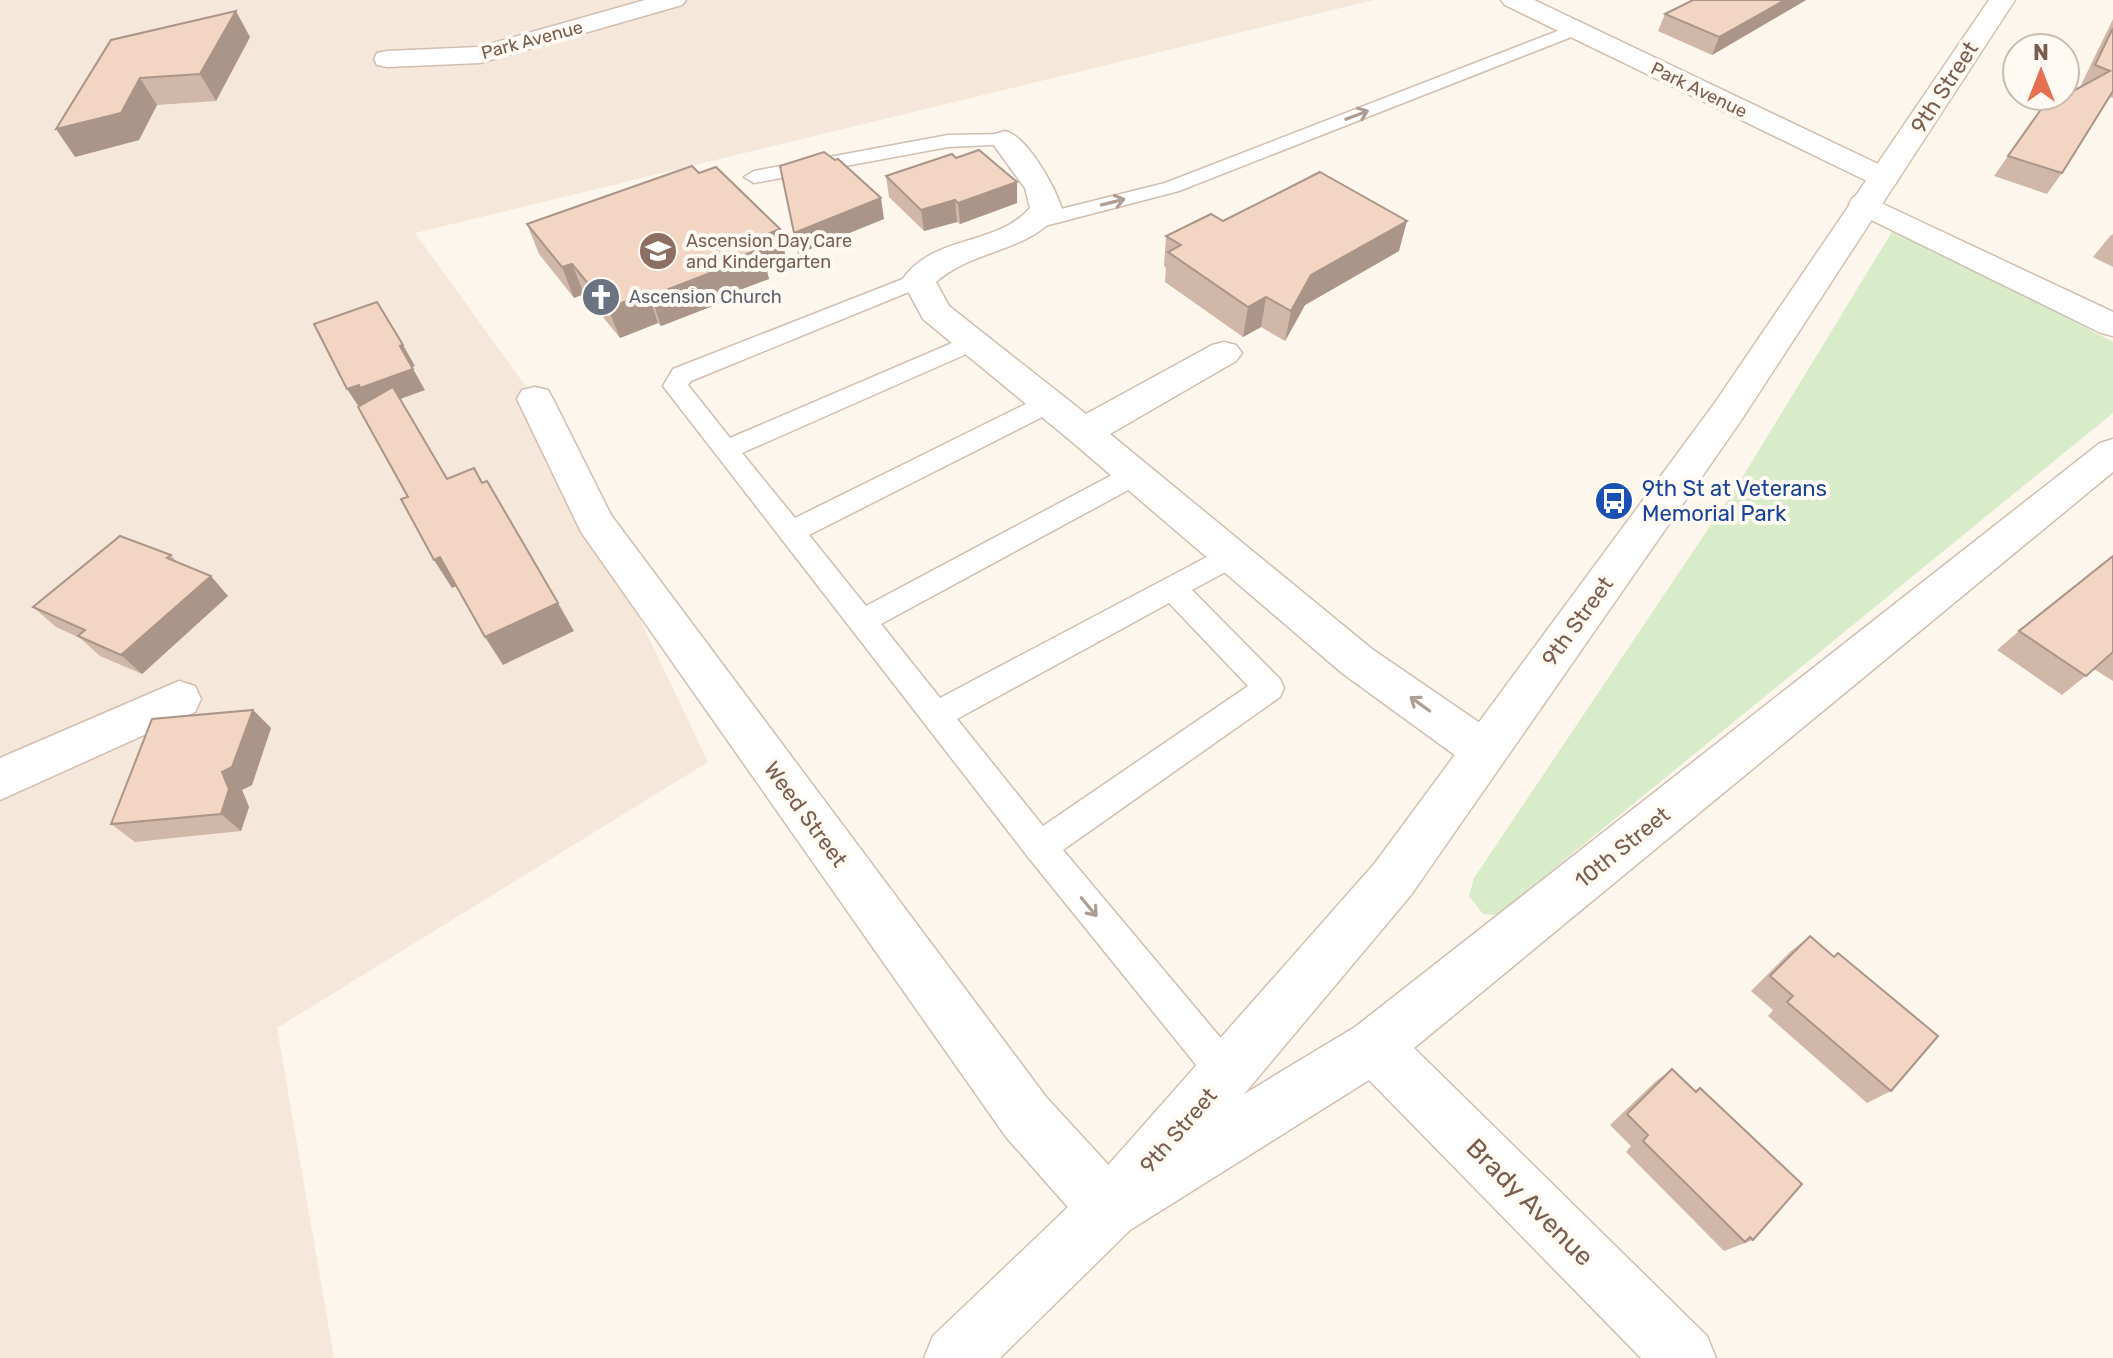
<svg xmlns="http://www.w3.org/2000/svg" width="2113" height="1358" font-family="Rubik,sans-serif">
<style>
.residential{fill:#f5e8da}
.green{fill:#d8ecc9}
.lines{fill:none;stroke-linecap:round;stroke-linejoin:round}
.lane-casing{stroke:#d1beb0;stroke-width:3}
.street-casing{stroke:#d1beb0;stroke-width:3}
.secondary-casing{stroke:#d6c0b0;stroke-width:3}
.lane{fill:#fff;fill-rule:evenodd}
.street{fill:#fff;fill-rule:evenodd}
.secondary{fill:#fff;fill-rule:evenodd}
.wall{fill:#d1b7a8}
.shaded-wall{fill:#aa9588}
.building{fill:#f3d5c3;stroke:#aa9588;stroke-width:2}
.oneway{stroke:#af9d94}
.labels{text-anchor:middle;stroke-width:8;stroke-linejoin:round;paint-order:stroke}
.far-street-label{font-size:18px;fill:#7a5c4d;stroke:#fffaf3}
.far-education-label{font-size:18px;fill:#785e54;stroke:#fffaf3;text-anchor:start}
.far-worship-label{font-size:18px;fill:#5b616d;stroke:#fffaf3;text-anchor:start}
.street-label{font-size:22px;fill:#7a5c4d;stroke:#fffaf3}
.transit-label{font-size:22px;fill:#164399;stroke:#fffaf3;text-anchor:start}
.near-street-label{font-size:26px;fill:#7a5c4d;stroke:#fffaf3}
</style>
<rect width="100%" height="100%" fill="#fdf6ec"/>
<path class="residential" d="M0,0H1374L415,233L535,399L708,762L277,1028L334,1358H0Z"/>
<path class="green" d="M1895,227L2113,342V413L1519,897L1496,915L1483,914L1469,896L1474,878L1737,486Z"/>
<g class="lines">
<g class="lane-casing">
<path id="lane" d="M1573,25L1582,30L1579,34L1179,191L1037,228L1026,222L1029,217L1165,183Z
M1005,134L1015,140L1012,144L948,147L754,183L744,177L754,171L948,135Z
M918,273L926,275L929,280L926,285L691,381L688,385L730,438L966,337H982L986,342L982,347L742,453L795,518L1040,397L1049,395L1058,397L1061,403L1058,409L809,535L866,606L1125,468L1134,466L1143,468L1147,475L1143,482L881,624L940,698L1222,549L1232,546L1242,549L1246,556L1242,563L1192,590L1280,679L1284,688L1280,697L1063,850L1240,1061L1246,1074L1240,1087L1227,1093L1214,1087L1028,857L663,386L673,369ZM1169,603L1248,686L1043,826L957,719Z"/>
</g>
<g class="street-casing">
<path id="street" d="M645,0H686L682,5L480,63L387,67L377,65L374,59L377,53L387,51L479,47Z
M1501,0H1534L1895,172L1899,178L1895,184L1884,187L1873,184L1505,5Z
M1005,131C1028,137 1055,187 1062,209C1031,253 974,248 936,282L949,306L1086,414L1212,345L1224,342L1236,345L1242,353L1236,361L1110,434L1372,649L1499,736L1506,750L1499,764L1483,769L1467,764L1342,673L1071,441L923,319L902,280C933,234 996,247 1030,208L1025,188L990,140L995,134Z
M1864,195L2113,312V336L2101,333L1853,211L1849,204L1853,197Z
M535,387L548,390L553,399L611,515L1046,1097L1115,1172L1355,1027L2100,443L2113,439V472L1414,1048L1707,1336L1716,1358H1641L1369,1080L1130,1230L1109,1238L1088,1230L1006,1137L581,532L517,399L522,390Z
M179,681L195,686L201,699L195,712L0,800V758Z"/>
</g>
<g class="secondary-casing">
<path id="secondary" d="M1989,0H2015L1740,422L1411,895L1130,1230L1000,1358H924L933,1336L1088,1188L1375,863L1714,404Z"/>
</g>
<use href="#lane" class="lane"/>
<use href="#street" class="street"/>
<use href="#secondary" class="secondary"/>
</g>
<path class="wall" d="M1806,0L1712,55L1658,31L1665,14Z
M2113,19V98L2110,97L2062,173L2047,194L1994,176L2008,156L2083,86L2081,85Z
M250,37L216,101L157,105L139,140L75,157L111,40Z
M699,173L780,229L786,259L766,267L769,279L734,292L736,297L661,326L658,323L620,338L584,294L574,298L539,254L527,224Z
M886,176L1017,203L960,224L957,222L924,231L889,197Z
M1223,221L1399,251L1305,305L1285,341L1261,327L1243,337L1165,282L1166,268L1164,266L1166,236Z
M2113,234V267L2093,257L2110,236Z
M171,555L177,562L228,596L142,674L100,656L80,638L56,627L33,607Z
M2113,556V681L2094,669L2062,695L1997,650L2019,631Z
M253,710L271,728L252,785L242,790L249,807L241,831L135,842L111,824Z
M1810,936L1891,1091L1867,1103L1768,1016L1773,1010L1751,991L1790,952Z
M1672,1069L1695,1091L1700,1088L1753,1240L1724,1251L1626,1152L1631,1146L1610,1125L1655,1082Z"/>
<path class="shaded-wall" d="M1785,0H1806L1712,55L1719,37Z
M236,11L250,37L216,101L200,74Z
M140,78L157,105L139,140L75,157L56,129Z
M1017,182V203L960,224L958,203Z
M881,198L884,219L798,254L794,233Z
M955,200L957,222L924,231L921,210Z
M1407,221L1399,251L1305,305L1285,341L1291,311L1311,275Z
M780,229L786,259L766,267L769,279L734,292L736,297L661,326L651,296L724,263L753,240Z
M572,264L584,294L574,298L562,267Z
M648,293L658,323L620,338L608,308Z
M1266,297L1261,327L1243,337L1248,307Z
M403,345L415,366L412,367L400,346Z
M413,369L425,390L373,409L361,410L347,389Z
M440,557L459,585L452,588L434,560Z
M211,576L228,596L142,674L121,655Z
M558,603L574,631L503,665L485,637Z
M253,710L271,728L252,785L242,790L249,807L241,831L221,814L222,772Z"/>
<path class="building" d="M1693,0H1785L1719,37L1665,14Z
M236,11L200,74L140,78L121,113L56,129L111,40Z
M2113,28V91L2062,173L2008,156L2042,108L2110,71L2095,65Z
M979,150L1017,182L958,203L955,200L921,210L886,176L952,154L956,158Z
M824,152L835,160L838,159L881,198L794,233L780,166Z
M692,166L699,173L716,167L780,229L753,240L762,248L724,263L728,266L651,296L648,293L608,308L572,264L562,267L527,224Z
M1320,172L1407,221L1311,275L1291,311L1266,297L1248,307L1168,252L1181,245L1166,236L1211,214L1223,221Z
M377,302L403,345L400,346L413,369L360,388L359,385L347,389L314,324Z
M393,387L447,479L474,468L482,483L487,481L558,603L485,637L440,557L434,560L401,499L408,497L358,407Z
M120,536L171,555L167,558L211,576L121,655L78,636L85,630L33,607Z
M2113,556V652L2086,676L2019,631Z
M253,710L232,767L222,772L229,789L221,814L111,824L152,719Z
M1810,936L1834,957L1838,953L1938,1036L1891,1091L1787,1002L1793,996L1770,976Z
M1672,1069L1696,1092L1700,1088L1802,1184L1753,1240L1750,1237L1745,1242L1643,1141L1648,1135L1627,1114Z"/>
<defs><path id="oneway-shaft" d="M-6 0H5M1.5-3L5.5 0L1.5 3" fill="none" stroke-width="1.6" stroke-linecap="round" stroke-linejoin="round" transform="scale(2)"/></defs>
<g class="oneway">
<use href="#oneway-shaft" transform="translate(1357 115) rotate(-21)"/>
<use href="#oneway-shaft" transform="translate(1113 202) rotate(-14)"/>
<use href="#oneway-shaft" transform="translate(1420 704) rotate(-144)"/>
<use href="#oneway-shaft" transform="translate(1089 907) rotate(50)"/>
</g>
<defs>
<g id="school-disc" transform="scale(2)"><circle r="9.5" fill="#8d6e63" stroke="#fffaf3"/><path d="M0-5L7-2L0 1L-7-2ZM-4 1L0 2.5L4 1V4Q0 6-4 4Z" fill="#fff"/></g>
<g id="church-disc" transform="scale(2)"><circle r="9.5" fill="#6b7280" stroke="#fffaf3"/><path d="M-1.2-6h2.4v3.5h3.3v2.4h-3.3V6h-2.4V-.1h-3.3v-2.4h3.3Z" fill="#fff"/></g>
<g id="bus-disc" transform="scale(2)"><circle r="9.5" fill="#1a4fb4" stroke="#fffaf3"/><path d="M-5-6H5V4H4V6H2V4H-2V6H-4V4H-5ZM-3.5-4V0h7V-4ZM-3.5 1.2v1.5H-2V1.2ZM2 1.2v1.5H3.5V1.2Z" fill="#fff"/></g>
</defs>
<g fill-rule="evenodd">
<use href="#school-disc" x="658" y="251"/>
<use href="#church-disc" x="601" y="297"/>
<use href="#bus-disc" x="1614" y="501"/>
</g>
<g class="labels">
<g class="far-street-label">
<text transform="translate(532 40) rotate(-15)" y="6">Park Avenue</text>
<text transform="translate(1699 90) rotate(26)" y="6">Park Avenue</text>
</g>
<g class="far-education-label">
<text x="686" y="247">Ascension Day Care<tspan x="686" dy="21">and Kindergarten</tspan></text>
</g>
<g class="far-worship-label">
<text x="629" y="303">Ascension Church</text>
</g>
<g class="street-label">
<text transform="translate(1944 87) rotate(-57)" y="8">9th Street</text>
<text transform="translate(1577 621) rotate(-54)" y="8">9th Street</text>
<text transform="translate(806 814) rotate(54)" y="8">Weed Street</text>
<text transform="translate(1622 847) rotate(-39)" y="8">10th Street</text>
<text transform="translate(1178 1130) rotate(-49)" y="8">9th Street</text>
</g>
<g class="transit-label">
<text x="1642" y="496">9th St at Veterans<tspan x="1642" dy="25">Memorial Park</tspan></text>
</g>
<g class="near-street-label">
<text transform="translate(1530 1202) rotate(45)" y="9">Brady Avenue</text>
</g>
</g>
<g transform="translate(2041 72)"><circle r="38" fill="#fffaf3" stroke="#cabbb1" stroke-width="2"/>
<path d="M0-6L14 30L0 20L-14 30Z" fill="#e76f51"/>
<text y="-12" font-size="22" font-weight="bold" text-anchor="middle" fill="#7a5c4d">N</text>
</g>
</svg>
